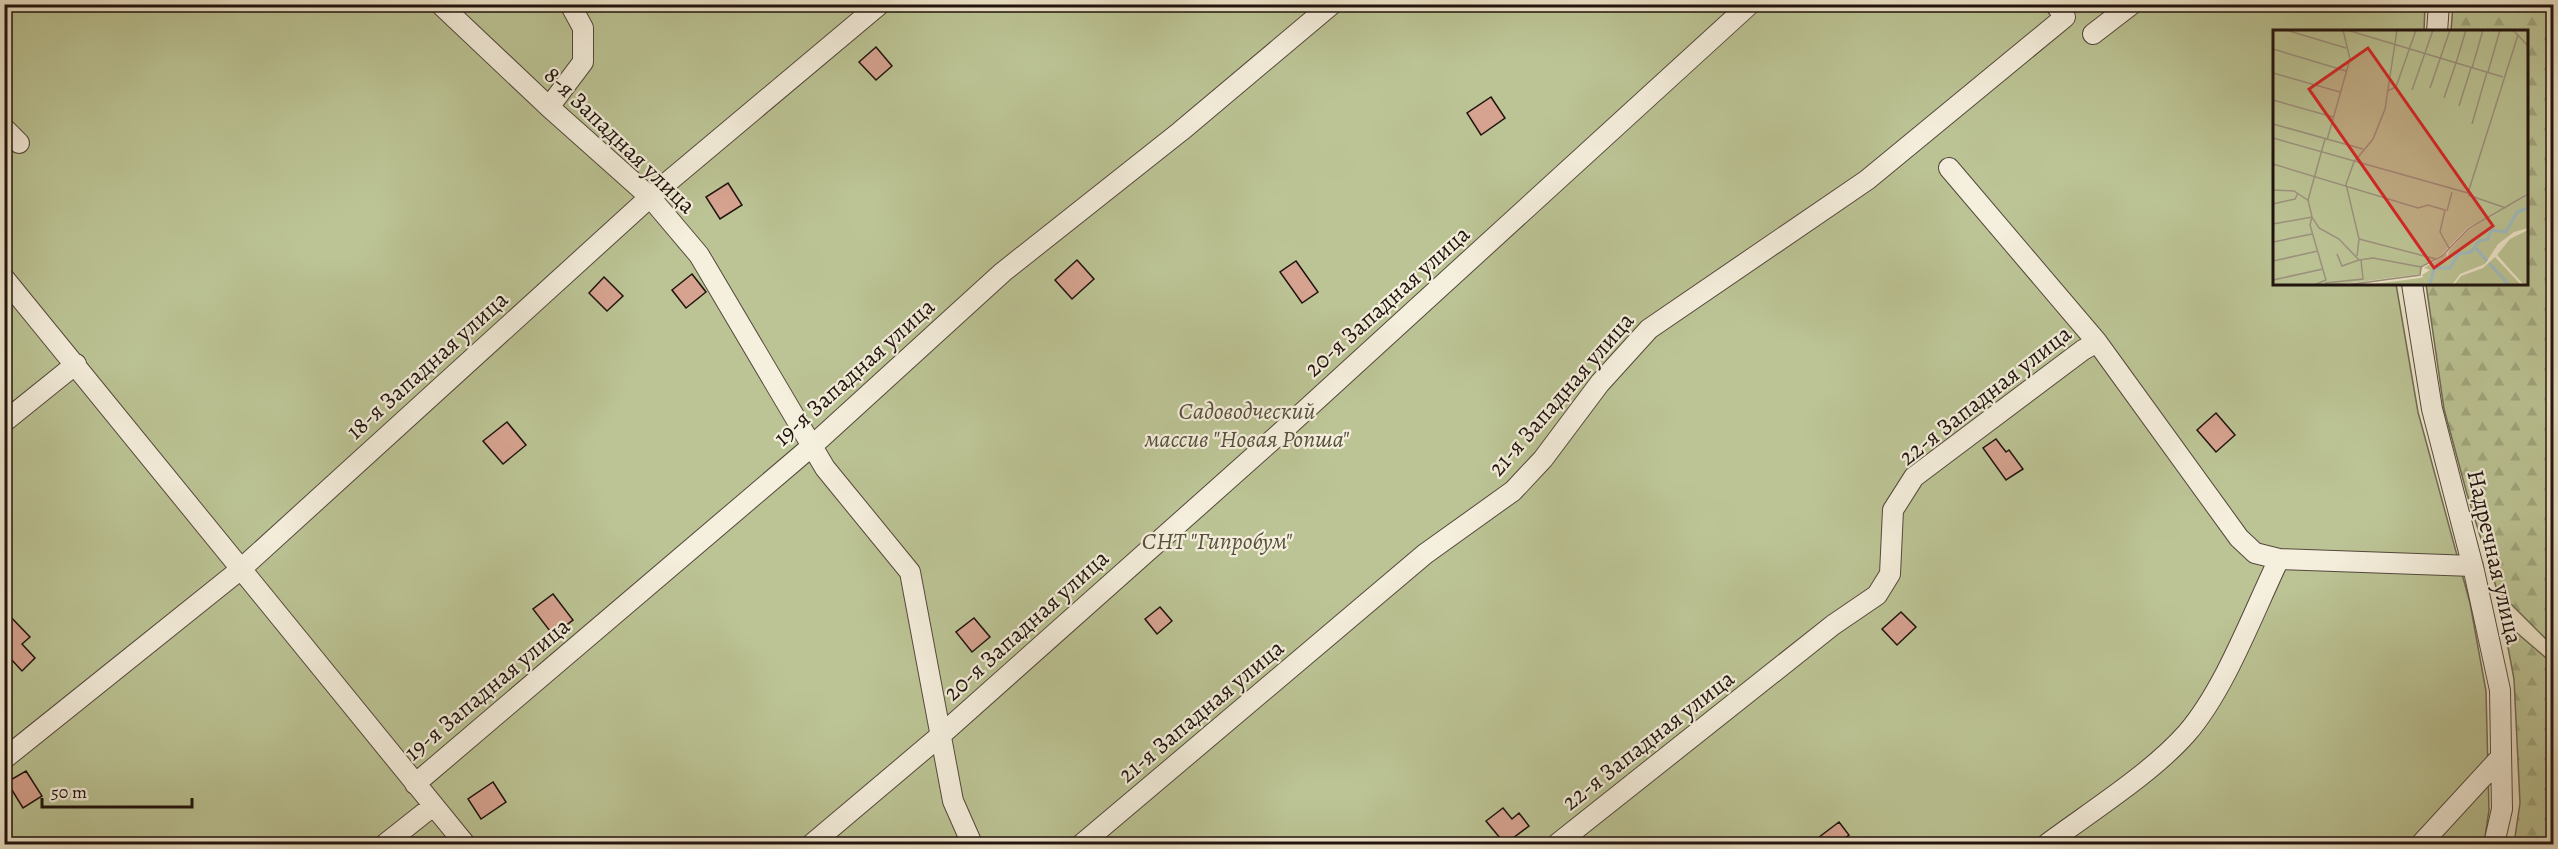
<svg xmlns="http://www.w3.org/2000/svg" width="2558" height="849" font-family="Alegreya,serif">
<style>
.forest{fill:url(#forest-firs);stroke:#6e6c52;stroke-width:1.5}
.garden{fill:#bcc495;stroke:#6e6c52;stroke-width:1.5}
.building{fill:#d6a390;stroke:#1f130e;stroke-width:1.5}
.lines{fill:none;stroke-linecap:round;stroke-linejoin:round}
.minor-casing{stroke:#53483d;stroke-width:22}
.minor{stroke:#f5efdd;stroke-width:20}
.labels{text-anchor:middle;stroke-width:4.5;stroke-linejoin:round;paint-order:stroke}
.street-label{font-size:24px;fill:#1f130e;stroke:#f5efdd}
.park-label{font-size:24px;font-style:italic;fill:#56513d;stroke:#f5efdd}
.inset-river{fill:none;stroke:#a0bcc3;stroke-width:3}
.inset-road{fill:none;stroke:#9c927f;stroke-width:1.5}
.view{fill:#d62828;fill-opacity:0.15;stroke:#d62828;stroke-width:3}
.inset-edge{fill:none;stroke:#1f130e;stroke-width:3}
</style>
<defs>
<pattern id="forest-firs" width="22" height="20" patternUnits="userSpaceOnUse" patternTransform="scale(1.5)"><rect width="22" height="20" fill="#bcc495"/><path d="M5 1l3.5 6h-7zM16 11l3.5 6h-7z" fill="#a1a87f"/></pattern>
</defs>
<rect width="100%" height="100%" fill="#efe6cb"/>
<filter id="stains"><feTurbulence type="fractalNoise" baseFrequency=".00333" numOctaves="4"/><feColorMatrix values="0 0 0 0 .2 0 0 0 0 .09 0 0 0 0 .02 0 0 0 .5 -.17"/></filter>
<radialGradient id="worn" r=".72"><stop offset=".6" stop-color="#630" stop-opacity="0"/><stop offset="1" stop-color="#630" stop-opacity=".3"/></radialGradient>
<path class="forest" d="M2453,5H2553V646L2497,590L2467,494L2444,409L2426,284H2526V32L2451,31Z
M2503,621L2553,664V844H2514L2520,803L2514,679Z"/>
<path class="garden" d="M5,5H2425L2424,31L2274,32V284H2396L2418,412L2470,603L2486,691L2489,810L2484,844H5Z"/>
<path class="building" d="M876,47L892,66L876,80L859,62Z
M1491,97L1505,118L1481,135L1467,113Z
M728,183L742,205L720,219L706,197Z
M1077,260L1094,279L1072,299L1055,280Z
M1296,261L1318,292L1302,303L1280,272Z
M692,274L706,292L686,308L672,290Z
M604,277L623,296L607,311L589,293Z
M2216,413L2235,435L2216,452L2197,430Z
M507,422L526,445L503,464L483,441Z
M1996,439L2006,452L2009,450L2023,469L2006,480L1983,448Z
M553,594L573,620L553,635L533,609Z
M1160,607L1172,621L1157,634L1145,619Z
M4,610L30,637L22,644L35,658L22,671L9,657L4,660Z
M1901,612L1916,627L1897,645L1882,629Z
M974,618L990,637L972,652L956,632Z
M26,771L42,796L23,808L7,782Z
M493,782L506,802L481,819L468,799Z
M1503,808L1512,819L1519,813L1529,826L1505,844L1486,821Z
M1839,822L1849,835L1837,844H1810Z"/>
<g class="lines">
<g class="minor-casing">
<path id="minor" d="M440,4L549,107L650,197L699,255L825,468L910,572L953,801L972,844
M2437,32L2439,4
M2093,34L2132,4
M549,107L583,62V28L570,4
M4,128L19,143
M1949,168L2097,342
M4,278L465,844
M2412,284L2432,409L2474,571L2500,690L2502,809L2494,844
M4,422L76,364
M4,759L241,569L650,197L880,4
M415,784L812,446L1003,272L1181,131L1332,4
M385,844L433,806
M812,844L941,735L1278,435L1750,4
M1082,844L1425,554L1513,491L1543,459L1600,383L1649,329L1867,180L2065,17L2055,4
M1557,844L1833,625L1877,595L1890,574L1893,510L1914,477L2083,350L2097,342L2239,538L2255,553L2279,559L2473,566
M2047,844C2090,812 2152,773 2187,733C2225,689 2253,613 2279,559
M2421,844L2501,757"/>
</g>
<use href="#minor" class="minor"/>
</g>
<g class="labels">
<g class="street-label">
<text transform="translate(620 140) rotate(44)" y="8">8-я Западная улица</text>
<text transform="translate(1387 301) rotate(-42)" y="8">20-я Западная улица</text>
<text transform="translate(427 365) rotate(-42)" y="8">18-я Западная улица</text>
<text transform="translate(854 372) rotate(-42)" y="8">19-я Западная улица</text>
<text transform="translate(1561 394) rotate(-49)" y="8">21-я Западная улица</text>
<text transform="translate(1985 395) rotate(-38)" y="8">22-я Западная улица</text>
<text transform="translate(2495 557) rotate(77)" y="8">Надречная улица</text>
<text transform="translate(1026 625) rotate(-42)" y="8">20-я Западная улица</text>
<text transform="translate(487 689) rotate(-40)" y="8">19-я Западная улица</text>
<text transform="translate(1201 711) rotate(-40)" y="8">21-я Западная улица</text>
<text transform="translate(1648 740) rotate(-38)" y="8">22-я Западная улица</text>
</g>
<g class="park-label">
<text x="1247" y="419">Садоводческий<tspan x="1247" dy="28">массив "Новая Ропша"</tspan></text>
<text x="1217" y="549">СНТ "Гипробум"</text>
</g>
</g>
<g transform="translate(2273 30)">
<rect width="255" height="255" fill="#efe6cb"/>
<path d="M150,247L154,255H95L147,248Z" fill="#bcc495"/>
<path d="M255,165V198L241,202L225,214L212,234L187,244L179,255H154L149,245L157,240L151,238L174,223L173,233L176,221L194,201Z" fill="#bcc495"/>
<path d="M255,200V255H251L224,225L237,209ZM222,227L248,255H181L188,246L210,238Z" fill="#bcc495"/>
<path d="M0,0H255V162L234,178L194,198L168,225L150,236L147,244L63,255H0Z" fill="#bcc495"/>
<path class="inset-river" d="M202,217L214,231M216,233L236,255M157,255L161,238H177L185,224L198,222L206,211L215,209L218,200L233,202L244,182L255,178"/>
<path class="inset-road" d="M13,0L73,18M74,0L230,47M240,0L255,16M0,19L73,41M183,33L193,0M199,38L210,0M215,42L227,0M0,43L67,62M157,58L177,0M139,60L160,0M114,61L123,57L143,0M171,68L183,33M0,70L60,87M186,76L198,38M0,94L90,119M199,94L214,42M0,108L195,163L245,5M54,110L77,29L70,0M0,134L145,178L155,175L172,180L167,202L176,218M0,160L21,161L36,171M195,165L233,178M0,174L22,169L25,163M174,181L179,162M0,194L39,187L46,198L66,209L86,230L69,236L64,224M86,209L163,229M0,212L39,204M84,226L86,209L73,154L81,132L100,109L112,79L124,0M86,230L100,228L148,237L169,226L195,199L255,164M0,231L45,221M0,250L50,239M52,253L90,249L88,230M41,255L53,250L37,195L39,187L35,170L52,109M73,255L147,245L148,237"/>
<path class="view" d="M95,18L220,196L161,238L36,59Z"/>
<rect width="255" height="255" class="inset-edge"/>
</g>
<rect width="2558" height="849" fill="none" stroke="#efe6cb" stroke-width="24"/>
<rect x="6" y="6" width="2546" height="837" fill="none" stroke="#1f130e" stroke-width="3"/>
<rect x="12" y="12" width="2534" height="825" fill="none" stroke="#1f130e" stroke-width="1.5"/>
<path d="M42 798v9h150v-9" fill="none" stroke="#1f130e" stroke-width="3"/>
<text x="51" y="798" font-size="18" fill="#1f130e" stroke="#f5efdd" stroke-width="4.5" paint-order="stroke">50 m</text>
<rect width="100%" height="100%" filter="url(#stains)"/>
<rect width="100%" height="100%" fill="url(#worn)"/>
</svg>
